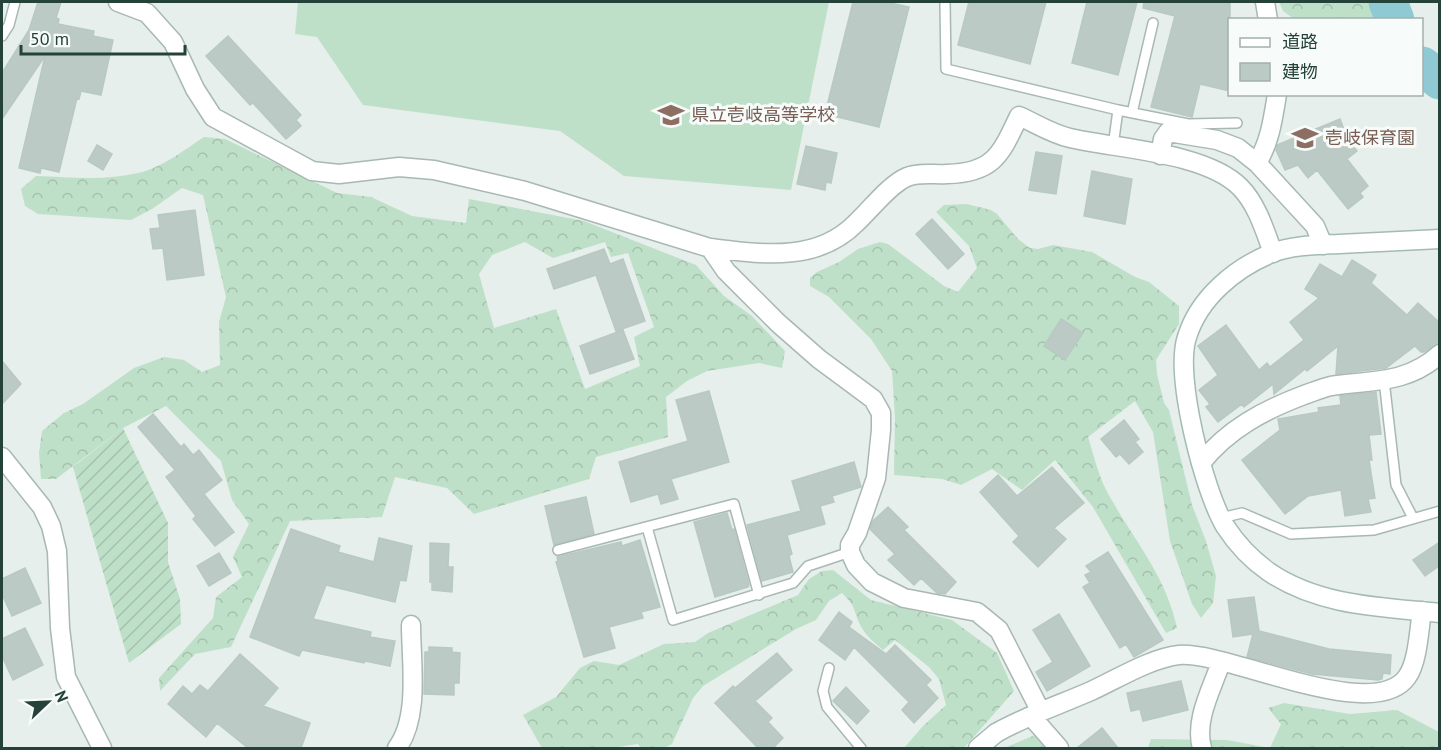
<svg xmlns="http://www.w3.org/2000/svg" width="1441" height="750" font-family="'PT Sans','Noto Sans JP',sans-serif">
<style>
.forest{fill:url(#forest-crowns);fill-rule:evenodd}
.garden{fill:url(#garden-furrows)}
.pitch{fill:#bfe0c8}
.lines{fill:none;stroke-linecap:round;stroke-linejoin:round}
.river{stroke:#8ec9d4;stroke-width:39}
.building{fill:#bbcac4;stroke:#b8c9c2;stroke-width:1.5}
.lane-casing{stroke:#a8b8b2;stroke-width:12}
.street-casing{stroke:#a8b8b2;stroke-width:21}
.secondary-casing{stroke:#a4bbb3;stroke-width:21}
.lane{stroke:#fff;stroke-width:9}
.street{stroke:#fff;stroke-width:18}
.secondary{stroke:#fff;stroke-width:18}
.labels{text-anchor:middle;stroke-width:6;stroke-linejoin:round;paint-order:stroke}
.education-label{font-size:18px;fill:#785e54;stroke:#f7fbf9;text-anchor:start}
</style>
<defs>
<pattern id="forest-crowns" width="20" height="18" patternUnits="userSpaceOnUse" patternTransform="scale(1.5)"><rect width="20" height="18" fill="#bfe0c8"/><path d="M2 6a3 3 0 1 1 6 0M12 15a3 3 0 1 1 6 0" fill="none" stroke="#a4c1ad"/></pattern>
<pattern id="garden-furrows" width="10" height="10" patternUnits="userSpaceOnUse" patternTransform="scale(1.5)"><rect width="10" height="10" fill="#bfe0c8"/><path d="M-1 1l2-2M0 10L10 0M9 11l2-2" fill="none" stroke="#a4c1ad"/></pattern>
</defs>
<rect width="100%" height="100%" fill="#e6efeb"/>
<path class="forest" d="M1279,2H1378L1382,19H1294L1283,11Z
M204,137L225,139L337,193L371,197L412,216L466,223L469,199L584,221L696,265L724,296L752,316L785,351L782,368L759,363L707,371L687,381L666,397L668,437L596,457L589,479L474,514L447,488L395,477L382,517L290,521L231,647L195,654L160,691L159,678L213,618L216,597L242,577L233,557L249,524L232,500L221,461L166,406L123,428L56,479H41L39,453L42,431L64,413L83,404L134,368L164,357L184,360L202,372L220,365L219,322L226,297L203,195L182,188L152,209L131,220L38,214L25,206L21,189L36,176C70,177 105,181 138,173C162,168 184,150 204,137ZM525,242L553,258L605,242L611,257L628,253L654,327L634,337L640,366L585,389L556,309L494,328L479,274L492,255Z
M967,204L991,210L997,214L1018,239L1030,248L1038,249L1053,245L1092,252L1135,277L1149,282L1179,306V324L1156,360L1157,374L1164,403L1169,410L1192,505L1206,541L1216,576L1213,603L1201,618L1192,604L1170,541L1153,432L1135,401L1088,437C1094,456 1099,479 1110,497C1135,542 1166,576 1177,628L1166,633L1093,507L1055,460L1022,490L992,469L961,485L942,479L894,475L895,418L892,371L871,339L829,297L810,286V278L817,272L839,262L858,249L880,242L888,244L944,286L958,292L977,268L969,246L936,212L944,205Z
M833,570L871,600L952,620L997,653L1014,691L964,748H904L923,726L946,705L939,679L929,667L895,640L883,650C875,643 867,637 862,628C853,613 858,608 842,593L829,601L816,620L796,629L703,686L693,698L672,744L664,748H641L638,744L611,748H542L523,715L556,697L580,668L594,661L619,665L664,644L695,642L708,633L798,595L809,579L822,571Z
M1284,703L1350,714L1397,710L1439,732V748H1148L1151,739L1227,740L1270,748L1281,724L1268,708Z
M1035,735L1046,748H1004Z"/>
<path class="garden" d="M123,428L168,523V562L180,599L181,624L129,663L73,467Z"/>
<path class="pitch" d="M298,2H829L791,190L624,176L560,131L363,105L317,37L295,34Z"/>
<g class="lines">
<path class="river" d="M1388,2L1395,20
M1422,66L1440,80"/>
</g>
<path class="building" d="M38,2H61L56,18L59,19L58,24L94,31L93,36L113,40L101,95L81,91L79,99L77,98L59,172L41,168L40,173L19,168L45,56L2,119V73L29,30Z
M853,2H886L909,7L879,127L825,114Z
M969,2H1046L1030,64L958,45Z
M1087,2H1137L1118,75L1072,63Z
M1144,2H1230V91L1200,84L1192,117L1151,107L1175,16L1143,8Z
M228,36L301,115L296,120L301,126L286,139L253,103L250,105L206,56Z
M1340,119L1349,142L1357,151L1347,159L1368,186L1360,193L1363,197L1348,209L1317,170L1308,178L1298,165L1285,170L1276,150L1277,145Z
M97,145L112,154L103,170L88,161Z
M806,146L837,153L831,183L826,182L825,190L797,184Z
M1036,152L1062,156L1056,194L1029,190Z
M1092,171L1132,179L1125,224L1084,216Z
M195,210L204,275L167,280L163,248L153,249L150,229L160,228L158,215Z
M932,219L964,254L948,269L916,234Z
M604,249L610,264L623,259L645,321L616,331L596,275L554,289L547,269Z
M1352,260L1376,275L1371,283L1407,315L1418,303L1440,323V343L1424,352H1421L1415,346L1386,368L1336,374L1338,346L1307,371L1305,369L1274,394L1273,384L1244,407L1242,404L1218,422L1206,407L1210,404L1199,390L1218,375L1198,346L1226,325L1259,370L1267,363L1270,367L1304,340L1290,322L1319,298L1305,289L1320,264L1342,277Z
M1061,319L1083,333L1065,360L1044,346Z
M623,330L634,359L590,374L580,346Z
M2,361L21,384L2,404Z
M709,391L729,462L671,479L678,499L661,504L658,494L631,502L619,462L688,441L676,400Z
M1376,392L1381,434L1369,435L1372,460H1369L1375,498L1368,499L1371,512L1345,516L1341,490L1308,496L1285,514L1242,460L1280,430L1278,419L1319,412L1318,408L1341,405L1340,396Z
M153,414L181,447L184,444L193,455L199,450L222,480L204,494L234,532L215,546L193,519L196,516L166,477L175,470L138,427Z
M1124,420L1139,439L1135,442L1143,452L1129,464L1120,454L1116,457L1101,439Z
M854,462L861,487L832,496L834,502L820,506L825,524L787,535L792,554L789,556L793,572L762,581L747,525L801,511L792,481Z
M1052,467L1084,503L1054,528L1066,539L1038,567L1013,542L1019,536L980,492L998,475L1017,496Z
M586,497L594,534L554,545L545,506Z
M888,507L908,527L904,530L956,582L945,594L937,593L921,578L914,585L888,560L895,554L870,529L873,521Z
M727,513L732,530L734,529L749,585L748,587L715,597L694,522Z
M291,529L340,546L338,552L374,562L379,538L412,546L406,581L400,580L395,602L326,585L313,619L371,632L370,637L395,641L390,666L365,661L364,663L302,650L299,656L250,637Z
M640,540L660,607L641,612L643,618L609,627L615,648L584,657L556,562L558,561L557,557L621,542L622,546Z
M1440,542V565L1425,576L1413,560Z
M430,543L449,544L448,567H453L452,592L432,590V582H430Z
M1108,552L1163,640L1134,657L1126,644L1120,648L1083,587L1090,583L1085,575L1091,572L1086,566Z
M219,553L231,573L209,586L197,566Z
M25,568L41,603L12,616L2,594V579Z
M1254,597L1259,631L1329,649L1391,655L1390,674L1383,673L1382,679L1378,680L1312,674L1247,657L1253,634L1233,637L1228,600Z
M839,612L852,622L849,627L886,654L895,645L931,680L926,685L938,698L914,723L902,710L909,702L854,647L845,660L819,640Z
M1059,614L1090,666L1047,691L1036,672L1053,662L1033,630Z
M25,628L43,665L13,680L2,656V639Z
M429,647L452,648V652L460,653L459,683H454V695L424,694L425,652H429Z
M777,653L792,670L755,701L772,718L768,722L783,738L773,748H758L715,703L733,686L735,688Z
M240,654L278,688L263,706L310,723L301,748H248L217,723L206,737L168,704L183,686L192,694L200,685L208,691Z
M1181,681L1188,710L1143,721L1140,709L1131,711L1127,693Z
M846,687L869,711L857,724L833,701Z
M1102,728L1118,748H1077Z"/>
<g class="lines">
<g class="lane-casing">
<path id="lane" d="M945,2L946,69L1118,110L1113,146
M2,36L9,25L15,2
M1118,110L1188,124L1237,123
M1132,113L1153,23
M1384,380L1396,485L1413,518
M1221,518L1242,513L1291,534L1374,530L1440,511
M647,527L673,620L793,583L808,566L850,552
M558,550L734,504L759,595
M829,668L823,691L827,707L861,748"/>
</g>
<g class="street-casing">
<path id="street" d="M118,2L147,13L173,42L195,89L213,117L312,171L339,174L399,167L434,170L525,191L710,248L726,271L778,323L819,359L873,399L881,413V430L876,478L857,533L850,545V552L856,565L872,582L904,598L977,612L999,630L1041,712
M1265,2L1268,20
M1277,94C1273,119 1270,142 1257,163L1315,226L1323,245
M1160,155L1163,139L1168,132L1217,140L1238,148L1257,163
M710,248C761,254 817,263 856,223C870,210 890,184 907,177C919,172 934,175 947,174C994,173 1001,154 1019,116C1035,123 1052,134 1070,138C1117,149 1205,152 1240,187C1257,204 1265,231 1273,253
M2,457L42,507L51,526L57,551L60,628L66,677L102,748
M1201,463C1228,429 1264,410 1304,395C1313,392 1322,388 1331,386C1372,380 1407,384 1440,354
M1031,716L1059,748
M996,733C1026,716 1059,705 1091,691C1117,679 1151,658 1179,655C1228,651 1373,725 1407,677C1418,662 1419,629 1422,611
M397,748C420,717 411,662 411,625
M1202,748C1194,720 1212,689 1221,662"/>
</g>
<g class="secondary-casing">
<path id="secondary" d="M1440,239C1406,241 1373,242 1339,244C1318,245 1292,245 1272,253C1235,268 1199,298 1187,337C1174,375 1204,491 1225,526C1236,543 1252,560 1269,572C1319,606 1381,607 1440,613
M978,748L996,733"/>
</g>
<use href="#lane" class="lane"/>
<use href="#street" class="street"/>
<use href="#secondary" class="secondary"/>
</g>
<defs>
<g id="school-bare" transform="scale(2.07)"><path d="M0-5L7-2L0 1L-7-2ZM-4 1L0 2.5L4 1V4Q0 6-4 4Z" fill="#8d6e63" stroke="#f7fbf9" stroke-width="2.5" paint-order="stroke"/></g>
</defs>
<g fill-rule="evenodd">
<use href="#school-bare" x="671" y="115"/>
<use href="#school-bare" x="1305" y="138"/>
</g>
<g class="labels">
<g class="education-label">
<text x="691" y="121">県立壱岐高等学校</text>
<text x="1325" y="144">壱岐保育園</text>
</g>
</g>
<rect width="1441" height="750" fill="none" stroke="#24423a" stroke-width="6"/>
<rect x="1228" y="18" width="195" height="78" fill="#f7fbf9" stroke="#a3b1ad" stroke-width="1.5"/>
<rect x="1240" y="38" width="30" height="9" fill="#ffffff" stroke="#a3b1ad" stroke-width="1.5"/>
<text x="1282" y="48" font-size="18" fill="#24423a">道路</text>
<rect x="1240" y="63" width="30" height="18" fill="#bbcac4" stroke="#a3b1ad" stroke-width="1.5"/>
<text x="1282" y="78" font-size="18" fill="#24423a">建物</text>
<g transform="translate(48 702) rotate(67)" stroke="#f7fbf9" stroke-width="4.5" paint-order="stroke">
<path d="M0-4.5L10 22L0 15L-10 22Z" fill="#24423a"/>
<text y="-9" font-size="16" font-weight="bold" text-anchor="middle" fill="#24423a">N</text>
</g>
<path d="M21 45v9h164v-9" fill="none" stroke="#24423a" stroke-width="3"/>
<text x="30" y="45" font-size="18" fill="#24423a" stroke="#f7fbf9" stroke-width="4.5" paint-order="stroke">50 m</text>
</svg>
